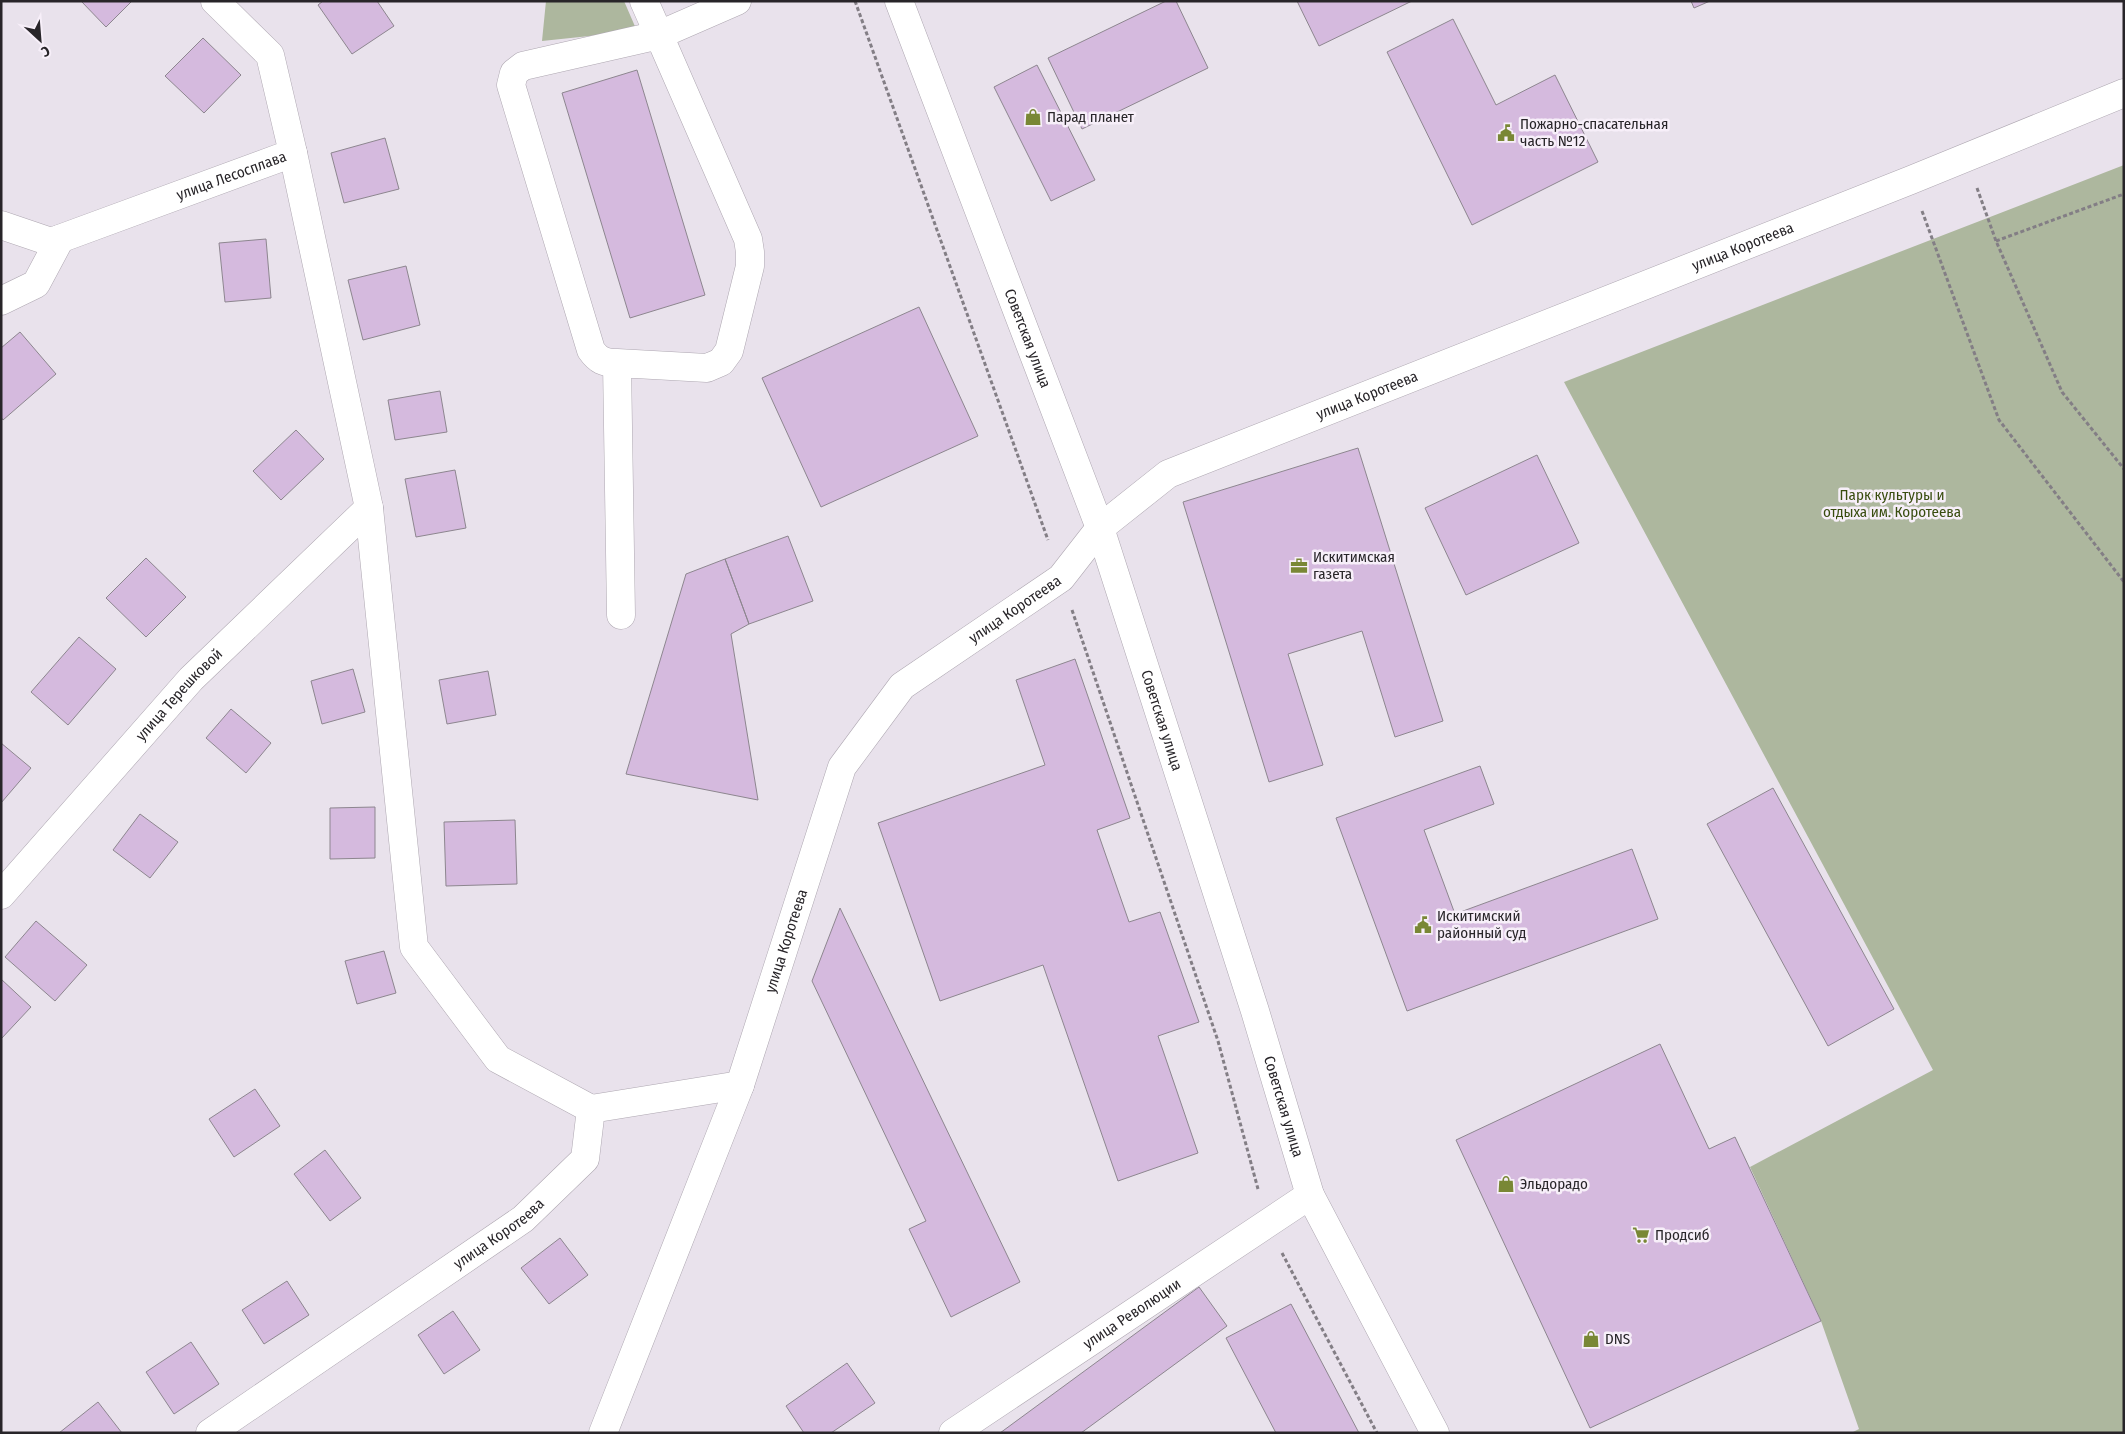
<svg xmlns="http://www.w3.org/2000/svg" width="2125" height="1434" font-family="'Fira Sans Condensed',sans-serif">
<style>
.green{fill:#adb79e}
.building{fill:#d5bade;stroke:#8d868f}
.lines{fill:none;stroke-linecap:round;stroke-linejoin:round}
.minor-casing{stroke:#aea7b1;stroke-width:29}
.major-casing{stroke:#aea7b1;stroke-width:29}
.path{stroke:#837e85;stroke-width:3;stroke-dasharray:4 2.5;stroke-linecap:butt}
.minor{stroke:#fff;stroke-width:28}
.major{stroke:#fff;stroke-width:28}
.labels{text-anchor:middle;stroke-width:5;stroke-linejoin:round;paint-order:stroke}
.poi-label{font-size:15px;fill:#282529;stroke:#f7eff9;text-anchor:start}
.street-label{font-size:15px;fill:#282529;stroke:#f7eff9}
.park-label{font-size:15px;fill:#394d0f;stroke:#f7eff9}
</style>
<rect width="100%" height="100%" fill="#e9e2ec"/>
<path class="green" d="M546,1H624L637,31L542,41Z
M2124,165V1433H1851L1859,1429L1821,1321L1750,1167L1933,1070L1564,382Z"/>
<path class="building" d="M81,1H132L106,27Z
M323,1H377L394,26L352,54L318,5Z
M1166,1H1176L1208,68L1082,129L1048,58Z
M1297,1H1412L1319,46Z
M1691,1H1710L1694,8Z
M1453,19L1496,105L1555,75L1598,162L1472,225L1387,52Z
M203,38L241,75L204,113L165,76Z
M1037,65L1095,180L1051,201L994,87Z
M637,70L705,295L630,318L562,93Z
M385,138L399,189L344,203L331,153Z
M266,239L271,298L225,302L219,243Z
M406,266L420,325L363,340L348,280Z
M919,307L978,436L821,507L762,378Z
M20,332L56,374L3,420L1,417V348Z
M440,391L447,432L395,440L388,400Z
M296,430L324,459L281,500L253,471Z
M1358,448L1443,721L1395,737L1362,631L1288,654L1323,765L1269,782L1183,502Z
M1537,455L1579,543L1466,595L1425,508Z
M455,470L466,528L416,537L405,479Z
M788,536L813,601L749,624L725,559Z
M146,558L186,597L146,637L106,598Z
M725,559L749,624L731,634L758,800L626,774L686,574Z
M79,637L116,669L68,725L31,692Z
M1075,659L1130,818L1097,830L1129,922L1160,912L1199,1022L1158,1036L1198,1153L1118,1181L1043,965L940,1001L878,823L1045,765L1016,680Z
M353,669L365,712L322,724L311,681Z
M488,671L496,715L447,724L439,680Z
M231,709L271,743L246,773L206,738Z
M1,743L31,768L1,803Z
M1480,766L1494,804L1424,830L1455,914L1632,849L1658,919L1407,1011L1336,818Z
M1773,788L1894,1009L1828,1046L1707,824Z
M375,807V858L330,859V808Z
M140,814L178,842L150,878L113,850Z
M515,820L517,884L446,886L444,822Z
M840,908L1020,1282L951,1317L909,1229L926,1221L812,981Z
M36,921L87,965L55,1001L5,957Z
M384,951L396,993L357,1004L345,961Z
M1,979L31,1007L1,1039Z
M1660,1044L1709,1149L1735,1137L1821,1321L1590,1428L1456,1140Z
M255,1089L280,1126L234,1157L209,1119Z
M325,1150L361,1198L330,1221L294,1174Z
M560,1238L588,1275L549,1304L521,1268Z
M287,1281L309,1315L264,1344L242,1310Z
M1199,1287L1227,1326L1081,1433H1000Z
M1291,1304L1359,1433H1276L1226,1338Z
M453,1311L480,1350L444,1374L418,1335Z
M191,1342L219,1384L174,1414L146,1372Z
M847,1363L875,1403L831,1433H804L786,1406Z
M98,1402L122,1433H59Z"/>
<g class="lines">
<g class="minor-casing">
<g id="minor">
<path d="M644,1L659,35L737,1"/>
<path d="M293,153L369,508L414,947L498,1059L591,1109"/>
<path id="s1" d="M1,225L51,242L293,153L270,55L215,1"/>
<path d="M1,301L36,284L60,239"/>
<path d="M617,363L707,368L721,362L729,351L750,266V252L748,239L659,35L523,66L514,73L511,85L591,350C598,360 604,363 617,363L621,615"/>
<path id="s2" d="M1,895L191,679L369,508"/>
<path id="s3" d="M210,1433L523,1219L585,1159L591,1109L740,1085L842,767L902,686L1061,578L1100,528L1168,474L1911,180L2124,93"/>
<path d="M603,1433L740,1085"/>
<path id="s4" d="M953,1433L1310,1195"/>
</g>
</g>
<g class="major-casing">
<g id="major">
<path id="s5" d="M899,1L1100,528L1255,1011L1310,1195L1435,1433"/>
</g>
</g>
<path class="path" d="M855,1L1048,540
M1977,188L1996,241L2062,392L2124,469
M1922,211L1999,420L2124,582
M1996,241L2124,194
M1072,610L1218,1041L1258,1189
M1282,1253L1377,1433"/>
<use href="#minor" class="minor"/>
<use href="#major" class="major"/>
</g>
<defs>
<g id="shop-bare" transform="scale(1.35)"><path d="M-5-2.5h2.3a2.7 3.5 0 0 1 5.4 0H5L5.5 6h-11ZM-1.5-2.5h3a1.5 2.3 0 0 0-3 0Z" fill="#798735" stroke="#f7eff9" stroke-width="2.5" paint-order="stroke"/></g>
<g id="civic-bare" transform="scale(1.35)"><path d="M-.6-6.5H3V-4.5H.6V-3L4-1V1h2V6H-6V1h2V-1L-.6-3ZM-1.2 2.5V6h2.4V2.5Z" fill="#798735" stroke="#f7eff9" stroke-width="2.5" paint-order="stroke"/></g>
<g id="office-bare" transform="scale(1.35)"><path d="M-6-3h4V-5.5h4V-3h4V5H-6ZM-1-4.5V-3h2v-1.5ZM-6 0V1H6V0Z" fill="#798735" stroke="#f7eff9" stroke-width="2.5" paint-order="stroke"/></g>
<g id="supermarket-bare" transform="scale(1.35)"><path d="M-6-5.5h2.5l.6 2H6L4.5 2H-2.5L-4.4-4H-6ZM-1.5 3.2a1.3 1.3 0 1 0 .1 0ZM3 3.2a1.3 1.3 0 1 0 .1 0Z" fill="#798735" stroke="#f7eff9" stroke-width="2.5" paint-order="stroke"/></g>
</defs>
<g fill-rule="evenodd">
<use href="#shop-bare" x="1033" y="117"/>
<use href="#civic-bare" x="1506" y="133"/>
<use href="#office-bare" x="1299" y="566"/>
<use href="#civic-bare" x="1423" y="925"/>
<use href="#shop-bare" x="1506" y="1184"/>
<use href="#supermarket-bare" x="1641" y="1235"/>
<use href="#shop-bare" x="1591" y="1339"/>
</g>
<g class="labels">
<g class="poi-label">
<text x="1047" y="122">Парад планет</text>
<text x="1520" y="129">Пожарно-спасательная<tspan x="1520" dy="17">часть №12</tspan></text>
<text x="1313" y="562">Искитимская<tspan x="1313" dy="17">газета</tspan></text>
<text x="1437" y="921">Искитимский<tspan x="1437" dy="17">районный суд</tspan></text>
<text x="1520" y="1189">Эльдорадо</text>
<text x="1655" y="1240">Продсиб</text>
<text x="1605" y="1344">DNS</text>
</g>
<g class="street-label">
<text dy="5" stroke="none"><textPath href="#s1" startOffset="245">улица Лесосплава</textPath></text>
<text dy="5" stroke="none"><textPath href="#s3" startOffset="2062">улица Коротеева</textPath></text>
<text dy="5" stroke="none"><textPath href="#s5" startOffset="361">Советская улица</textPath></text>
<text dy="5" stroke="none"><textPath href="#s3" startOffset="1658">улица Коротеева</textPath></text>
<text dy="5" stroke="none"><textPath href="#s3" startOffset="1238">улица Коротеева</textPath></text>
<text dy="5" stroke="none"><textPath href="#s2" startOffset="268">улица Терешковой</textPath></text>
<text dy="5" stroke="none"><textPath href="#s5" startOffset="766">Советская улица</textPath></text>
<text dy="5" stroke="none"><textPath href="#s3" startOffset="818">улица Коротеева</textPath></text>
<text dy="5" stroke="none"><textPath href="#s5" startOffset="1171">Советская улица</textPath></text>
<text dy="5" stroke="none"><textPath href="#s3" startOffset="351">улица Коротеева</textPath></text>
<text dy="5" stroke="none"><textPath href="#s4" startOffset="215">улица Революции</textPath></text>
</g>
<g class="park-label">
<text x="1892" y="500">Парк культуры и<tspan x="1892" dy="17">отдыха им. Коротеева</tspan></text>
</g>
</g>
<rect width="2125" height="1434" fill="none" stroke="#282529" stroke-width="5"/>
<g transform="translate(40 40) rotate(154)" stroke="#f7eff9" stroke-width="4" paint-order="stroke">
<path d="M0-4L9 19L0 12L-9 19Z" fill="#282529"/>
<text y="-8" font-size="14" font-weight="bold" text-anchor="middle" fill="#282529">С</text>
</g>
</svg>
